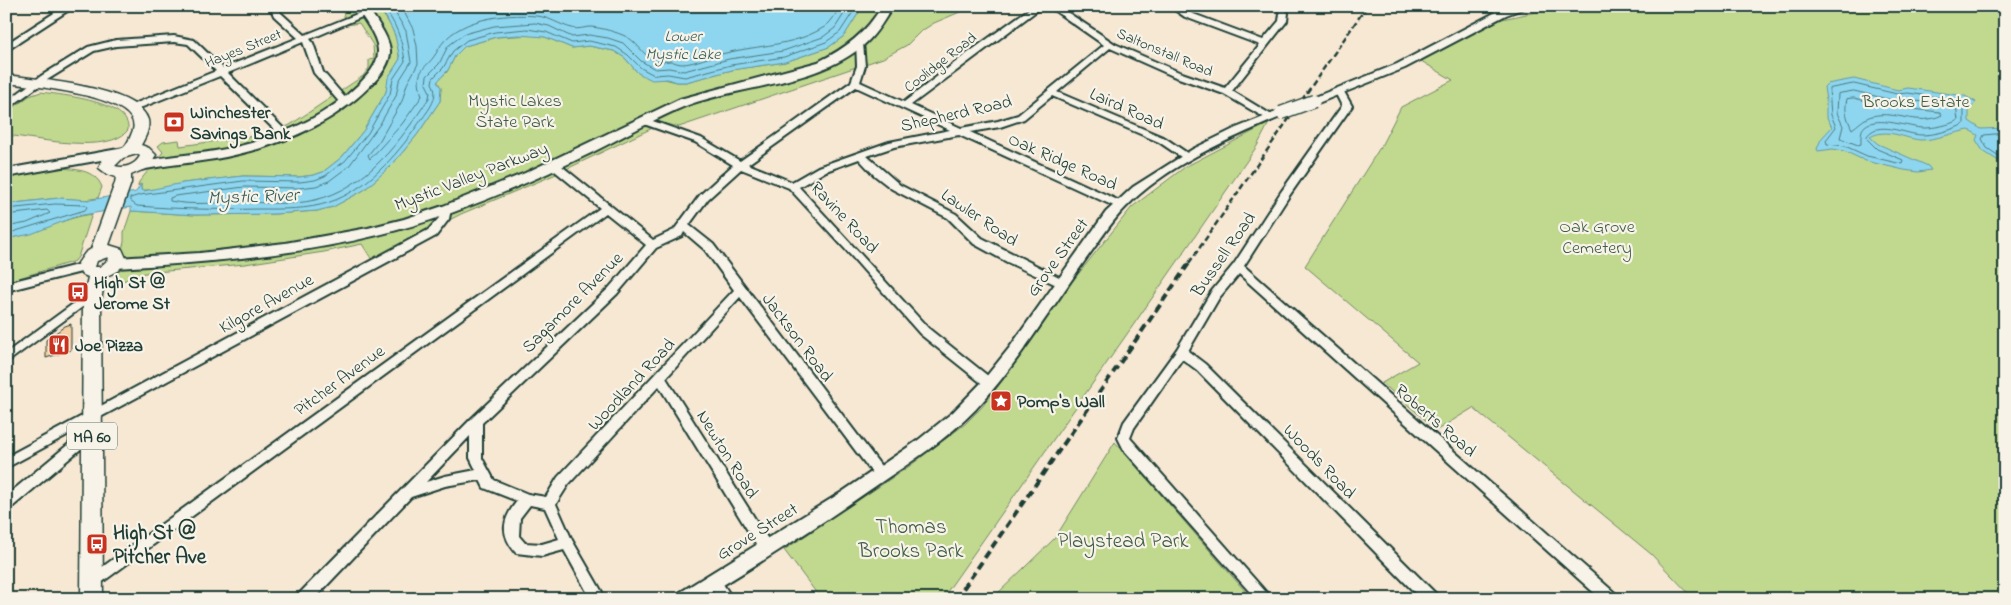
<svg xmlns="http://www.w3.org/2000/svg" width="2011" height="605" font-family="'Indie Flower',sans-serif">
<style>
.green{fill:#c1d88f;stroke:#708a62}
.water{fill:#8ed6f0;stroke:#6299a5}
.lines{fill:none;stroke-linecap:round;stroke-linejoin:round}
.shore{stroke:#4b7a7f;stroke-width:1}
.building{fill:#f6d0a5;stroke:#1f3d34}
.minor-casing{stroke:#1f3d34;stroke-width:4}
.tertiary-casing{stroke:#1f3d34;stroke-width:4}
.secondary-casing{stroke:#1f3d34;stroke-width:4}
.primary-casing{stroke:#1f3d34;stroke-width:3}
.minor{fill:#f7f3e8;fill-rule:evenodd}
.tertiary{fill:#f7f3e8;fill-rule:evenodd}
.secondary{fill:#f7f3e8;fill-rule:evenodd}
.primary{fill:#f7f3e8;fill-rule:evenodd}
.rail-far1{stroke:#1f3d34;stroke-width:2.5;stroke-dasharray:6 3;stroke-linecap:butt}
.rail{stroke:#1f3d34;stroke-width:4;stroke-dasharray:8 4.5;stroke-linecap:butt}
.tertiary-bridge-casing{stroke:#1f3d34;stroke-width:15;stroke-linecap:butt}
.tertiary-bridge{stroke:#f7f3e8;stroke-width:12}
.labels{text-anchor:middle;stroke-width:4.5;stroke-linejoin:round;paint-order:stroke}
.far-street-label{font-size:15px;fill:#1f3d34;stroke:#f7f3e8}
.far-water-label{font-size:16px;font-style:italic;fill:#355c5a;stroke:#f7f3e8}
.shield{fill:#f7f3e8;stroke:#60746a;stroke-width:1}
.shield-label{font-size:16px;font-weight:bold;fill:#1f3d34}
.park-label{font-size:18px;fill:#3f5c46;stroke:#f7f3e8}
.street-label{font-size:18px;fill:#1f3d34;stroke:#f7f3e8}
.poi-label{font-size:18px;font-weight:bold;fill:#1f3d34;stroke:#f7f3e8;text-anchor:start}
.water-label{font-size:19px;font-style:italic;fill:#355c5a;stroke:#f7f3e8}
.near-park-label{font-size:21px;fill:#3f5c46;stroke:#f7f3e8}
.near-poi-label{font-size:21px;font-weight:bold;fill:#1f3d34;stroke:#f7f3e8;text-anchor:start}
</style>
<rect width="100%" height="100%" fill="#f7e8d4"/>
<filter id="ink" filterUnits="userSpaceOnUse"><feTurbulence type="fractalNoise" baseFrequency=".02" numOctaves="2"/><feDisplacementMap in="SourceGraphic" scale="10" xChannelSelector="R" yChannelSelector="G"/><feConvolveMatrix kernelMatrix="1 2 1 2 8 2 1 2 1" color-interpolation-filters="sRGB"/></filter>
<g filter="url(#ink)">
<path class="green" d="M341,6H375C387,17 395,31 398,47C399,52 398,55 400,59L390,75L386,92L364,130L342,157L323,172L314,175L299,177L243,176L183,183L157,190H141V184L138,186L139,182L163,152L158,146L163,142L179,140L180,146L269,134L290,125L363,76L369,68V60L374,59L373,45L359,23L347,25Z
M863,6H974L934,23L920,32L907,45L883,58L679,127L663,123L554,175L461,214L372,260L362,244L324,252L245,264L145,273L123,281L111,290L124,242V232L131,211L195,215L274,214L317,211L333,207L364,190L391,166L417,135L440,101L441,88L437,80L447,72L455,56L465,46L496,37L533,35L545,37L572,48L589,46L614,51L625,58L638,73L677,82H686L732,70L785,62L829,47L844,36Z
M1581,6H2005V599H1694L1651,554L1473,408L1437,430L1382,383L1418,362L1305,266L1381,146L1401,107L1453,80L1421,61L1502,19L1531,13Z
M41,92C61,95 131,101 128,130C110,155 34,138 6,135V113L29,96Z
M1269,123L1257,146L1178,261L942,599H821L784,550L911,465L965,424L982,407L1010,371L1071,283L1132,207L1185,167Z
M58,168C74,169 95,169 102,187L98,198L84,200L59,198L6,204V178Z
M92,214L78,257L75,261L6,282V239C36,234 62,218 92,214Z
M1115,442L1252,599H995L996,595L1055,538Z"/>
<path class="water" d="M375,6H863L844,36L829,47L785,62L732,70L686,82H677L668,79L652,80L638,73L625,58L614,51L589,46L572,48L545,37L518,35L496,37L465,46L455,56L448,70L437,82L441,87L440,101L417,135L391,166L364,190L333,207L317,211L274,214L195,215L131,211V207L77,216L31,234L6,239V204L59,198L90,200L136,192L141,184V190L144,191L183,183L243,176L299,177L314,175L323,172L342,157L364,130L386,92L388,78L400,59L395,35L386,17Z
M1854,79L1898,90L1908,88L1965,96L1976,102L1969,110V121L1981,129L2005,128V165L1983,151L1976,140L1978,135L1969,130C1955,132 1935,140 1921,140C1904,139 1888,127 1870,137L1878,144L1928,166L1931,170L1918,172L1904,170L1866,161L1844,151L1833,149L1818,151L1817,149L1821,139L1832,127L1826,116V100L1824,87L1827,84Z"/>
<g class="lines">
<path class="shore" d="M382,6C396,22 402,40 405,61L393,79L390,94L368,133L345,161L325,176L315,180L300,182L243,181L140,195L130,198V201L137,206C178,209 218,210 258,209C281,209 308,210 330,202C366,190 396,156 417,126C426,112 441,99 432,83L433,78L443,68L453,51L467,40L495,32L527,29L546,32L572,43L589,41L616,47L628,55L641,68L654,75L668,74L685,77L731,65L784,57L826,42L840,32L857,6
M391,6L406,31L411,62L399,81L396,96L380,124L349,166L329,181L316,186L299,188L244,187L175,196L170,198V201C193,206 215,202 239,202C264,202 290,206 315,200C367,188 401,140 429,98L430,92L426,84L427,76L439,64L448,46L464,34L494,26L535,23L549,26L572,37L589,35L608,38L623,43L641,61L655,69L669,68L684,71L729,59L783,51L823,37L835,28L849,6
M401,6L413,29L417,46L418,64L407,84L402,101L380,140L368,155L370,159L402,124L422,96C413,66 427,71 438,50C454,19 504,13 536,16C550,17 559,25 572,28C578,30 585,27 591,27C602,28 617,32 627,37C639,43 646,61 659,62C663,62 667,61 671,61C674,62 678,64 682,64C694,64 713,55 726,53C758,45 792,46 821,29C831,24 835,15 840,6
M1854,84L1897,94L1908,93L1963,101L1967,104L1964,110V124C1952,130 1935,135 1922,135C1906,135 1876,118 1866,138L1877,149L1903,160L1902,164L1867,156L1845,146L1827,144L1826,140L1836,127L1831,115L1829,89Z
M1854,91L1896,101L1908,100L1956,106L1958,120C1950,125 1934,128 1924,128C1909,128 1878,115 1865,126C1860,130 1861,138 1861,144L1858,145L1840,138L1843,126L1837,113L1838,94Z
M1854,98L1885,106L1940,112L1942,115C1919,127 1896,110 1872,116C1864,118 1858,125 1852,129C1847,119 1844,110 1847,99Z
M2005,133L1984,135L1982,139L1987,148L2005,160
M6,209L55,204L85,205L87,207L85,210L6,234
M6,215L47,210L50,213L27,223L6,227"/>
</g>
<path class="building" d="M71,324V350L46,358V340L65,326Z"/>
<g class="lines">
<g class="minor-casing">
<path id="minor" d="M65,6H75L6,51V44Z
M273,6H281L279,9L281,13L305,35L362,12L365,11L369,14L310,39L313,43L323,72L347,100V104H341L314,73L303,42L228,73L290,135L288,137H282L220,76L135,110H129V106L216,71L188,44L174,42L116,46L94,51L47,80L6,110V102L41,76L88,47L116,40L174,36L194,40L223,68L298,38L274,16L271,9Z
M1033,6H1043L911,105L961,128L998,121L1018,115L1104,45L1048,6H1058L1115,44L1179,72L1225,88L1260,45L1185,17L1169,6H1179L1191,13L1263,40L1279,21L1280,13L1275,6H1283L1288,13L1287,21L1232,91L1275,117L1273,119H1267L1224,94L1173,76L1110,48L1057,92L1165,138L1190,155L1192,157L1190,159H1184L1159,142L1052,96L1024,119L1000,127L970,132L1124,203L1125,205L1124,207H1116L959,135L894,147L867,156L900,185L956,214L982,238L1065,280L1067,283L1065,286L1061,287L1007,262L974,244L948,218L892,189L874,175L859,159L826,171L799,187L928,328L993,380L995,383L993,386H985L920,334L846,250L789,188L741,169L708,199L689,225L713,244L887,474L886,478L881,479L876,478L740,297L666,378L771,544L773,548L771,552L766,554L761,552L659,386L568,485L556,504L572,540L606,599H591L564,550L542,556L516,553C500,534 502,520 517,501L484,488L480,480L445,486L411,497L314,599H297L299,594L472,418L609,288L646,245L606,213L97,586L92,588L87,586L85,582L87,578L600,208L550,167L549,165L550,163H558L653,240L674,230L700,195L733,165L695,142L641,123V119H647L701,138L740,161L851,82L857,66L856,41L859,40L863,43L865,66L860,82L904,102L961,58ZM856,87L950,130L889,142L818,167L792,182L748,164ZM684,232L705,250L734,290L558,477L546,497L528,494L494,480L482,458V423L617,294L656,248L682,236ZM470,436V458L476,470L445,476L426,482ZM530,505L545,508L559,539L542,544L525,543L519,536L520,518Z
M1485,6H1496L1506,13L1505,15H1499Z
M1340,89L1343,90L1352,106L1289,196L1244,266L1616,594L1618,599H1601L1239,274L1219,298L1188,351L1205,364L1436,594L1438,599H1421L1197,370L1182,359L1134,428L1130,438L1272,599H1256L1124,450L1118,438L1124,422L1177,349L1211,292L1234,264L1281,192L1342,106L1335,92Z
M446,206L451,209L449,219L436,236L6,468V457L428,230L439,218L442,207Z
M85,263L90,267L89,270L6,291V283Z
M92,290L96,291L98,294L96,297L6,363V353Z
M92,427L96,428L98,432L96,436L11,508L6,509V496L88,428Z
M714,576L719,578L733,599H718L707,582L709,578Z"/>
</g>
<g class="tertiary-casing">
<path id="tertiary" d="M1513,6H1530L1506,15L1405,68L1318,103H1310L1308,101L1310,99L1397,64L1498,11Z
M1281,110L1285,111L1287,113L1285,115C1229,139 1168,164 1125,208C1110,223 1099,242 1086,259C1050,310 1018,363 976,409C947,439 911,462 877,485C824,522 770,557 715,590L701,599H676L679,593L842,492L917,441L953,412L981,383L1010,347L1106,212L1133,187L1193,149L1236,128Z"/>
</g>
<g class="secondary-casing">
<path id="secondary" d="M356,6H367C375,20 388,34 390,50C391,64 378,79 368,88C327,128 271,149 215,159C190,163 165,165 140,170L135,169L133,166L140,162C165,156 190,155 215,151C267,142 320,122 358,85C367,76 379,64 378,50C377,34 363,20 356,6Z
M882,6H893C885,19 877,33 866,43C821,84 744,85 688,105C656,118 625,136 593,152C548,174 502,194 454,212C346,252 230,261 116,268L111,267L109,263L111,259L116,258L200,253L285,243L368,228L404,219L443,206L525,173L680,99L818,62C846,48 866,33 882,6Z
M124,148L129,149L131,152L129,155L6,177V169Z"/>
</g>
<g class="primary-casing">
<path id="primary" d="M6,75C36,79 139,87 148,120C150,129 145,138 141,145L149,148L156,155L147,168L131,175V183L109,245L122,249L126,258L119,270L105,277L101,301L103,599H81L83,301L88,277L81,274L78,263L85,253L91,249L115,183L116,177L107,174L99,168C103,152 113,154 124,147C128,144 131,135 133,130C143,95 29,86 6,83ZM137,154L140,156C135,165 125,169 115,166L123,158ZM108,257L109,259L100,267H95L97,261Z"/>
</g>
<use href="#minor" class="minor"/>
<use href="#tertiary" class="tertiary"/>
<use href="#secondary" class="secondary"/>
<use href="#primary" class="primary"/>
<path class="rail-far1" d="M1189,263L1367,6"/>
<path class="rail" d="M956,599L1190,262"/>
<g class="tertiary-bridge-casing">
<path id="tertiary-bridge" d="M1281,113L1314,101"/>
</g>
<use href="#tertiary-bridge" class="tertiary-bridge"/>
</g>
</g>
<defs>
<g id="bank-square" transform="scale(1.125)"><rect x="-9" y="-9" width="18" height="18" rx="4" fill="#c8321e" stroke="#f7f3e8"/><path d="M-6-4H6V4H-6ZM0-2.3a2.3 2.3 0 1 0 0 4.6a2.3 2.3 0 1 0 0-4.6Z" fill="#fff"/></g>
<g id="bus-square" transform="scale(1.125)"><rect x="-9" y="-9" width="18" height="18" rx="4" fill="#c8321e" stroke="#f7f3e8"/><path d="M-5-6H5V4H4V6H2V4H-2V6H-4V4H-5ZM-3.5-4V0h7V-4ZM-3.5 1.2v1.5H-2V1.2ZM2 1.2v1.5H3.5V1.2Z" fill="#fff"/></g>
<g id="restaurant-square" transform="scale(1.125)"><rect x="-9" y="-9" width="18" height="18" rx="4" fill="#c8321e" stroke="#f7f3e8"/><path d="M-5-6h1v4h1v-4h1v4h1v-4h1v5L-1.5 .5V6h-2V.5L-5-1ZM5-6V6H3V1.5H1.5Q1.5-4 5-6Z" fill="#fff"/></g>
<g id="sight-square" transform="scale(1.125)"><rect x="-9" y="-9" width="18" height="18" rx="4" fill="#c8321e" stroke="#f7f3e8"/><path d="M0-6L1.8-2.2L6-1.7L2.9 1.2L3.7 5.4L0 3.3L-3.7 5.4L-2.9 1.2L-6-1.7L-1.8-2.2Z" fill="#fff"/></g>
</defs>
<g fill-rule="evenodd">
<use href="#bank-square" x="174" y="122"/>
<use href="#bus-square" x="78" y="292"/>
<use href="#restaurant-square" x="59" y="345"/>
<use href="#sight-square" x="1001" y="401"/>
<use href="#bus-square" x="97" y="544"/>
</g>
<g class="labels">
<g class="far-street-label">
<text transform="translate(243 48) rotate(-22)" y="5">Hayes Street</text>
<text transform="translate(1165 52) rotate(23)" y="5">Saltonstall Road</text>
<text transform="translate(940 62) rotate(-38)" y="5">Coolidge Road</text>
</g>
<g class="far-water-label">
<text x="683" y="41">Lower<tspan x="683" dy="18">Mystic Lake</tspan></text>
</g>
<rect class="shield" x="67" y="422.5" width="50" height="27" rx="4"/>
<g class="shield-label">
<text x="92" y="442">MA 60</text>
</g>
<g class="park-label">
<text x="515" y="106">Mystic Lakes<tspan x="515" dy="21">State Park</tspan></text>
<text x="1916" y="107">Brooks Estate</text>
<text x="1597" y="232">Oak Grove<tspan x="1597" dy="21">Cemetery</tspan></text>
</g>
<g class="street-label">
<text transform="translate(1127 108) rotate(24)" y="6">Laird Road</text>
<text transform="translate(956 113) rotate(-13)" y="6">Shepherd Road</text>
<text transform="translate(1063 161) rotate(24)" y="6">Oak Ridge Road</text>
<text transform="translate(471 176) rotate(-21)" y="6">Mystic Valley Parkway</text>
<text transform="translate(845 217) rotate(47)" y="6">Ravine Road</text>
<text transform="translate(980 217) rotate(34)" y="6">Lawler Road</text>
<text transform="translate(1223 254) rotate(-55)" y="6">Bussell Road</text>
<text transform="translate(1057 257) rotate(-54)" y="6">Grove Street</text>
<text transform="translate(572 302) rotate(-45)" y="6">Sagamore Avenue</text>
<text transform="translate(266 303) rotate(-29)" y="6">Kilgore Avenue</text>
<text transform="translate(798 337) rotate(53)" y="6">Jackson Road</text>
<text transform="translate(339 380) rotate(-36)" y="6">Pitcher Avenue</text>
<text transform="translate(631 384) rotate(-47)" y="6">Woodland Road</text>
<text transform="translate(1436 420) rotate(41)" y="6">Roberts Road</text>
<text transform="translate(728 454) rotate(58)" y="6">Newton Road</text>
<text transform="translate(1320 461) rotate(46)" y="6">Woods Road</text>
<text transform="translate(757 531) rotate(-32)" y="6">Grove Street</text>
</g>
<g class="poi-label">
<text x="190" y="118">Winchester<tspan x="190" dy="21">Savings Bank</tspan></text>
<text x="94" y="288">High St @<tspan x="94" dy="21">Jerome St</tspan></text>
<text x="75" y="351">Joe Pizza</text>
<text x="1017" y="407">Pomp's Wall</text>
</g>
<g class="water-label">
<text transform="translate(253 195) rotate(-2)" y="7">Mystic River</text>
</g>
<g class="near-park-label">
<text x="911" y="533">Thomas<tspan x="911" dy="24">Brooks Park</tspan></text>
<text x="1123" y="547">Playstead Park</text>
</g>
<g class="near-poi-label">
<text x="113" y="539">High St @<tspan x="113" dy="24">Pitcher Ave</tspan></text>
</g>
</g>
<rect width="2011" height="605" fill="none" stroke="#f7f3e8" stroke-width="25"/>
<rect x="12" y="12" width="1986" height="580" fill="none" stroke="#1f3d34" stroke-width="2" filter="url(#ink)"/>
</svg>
